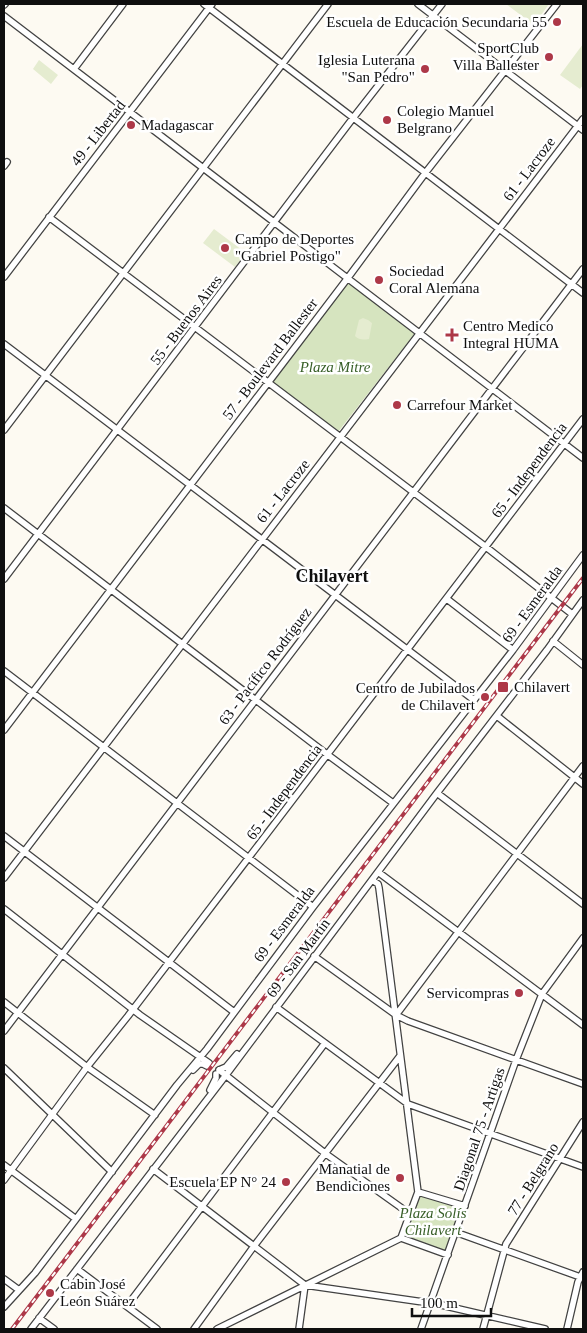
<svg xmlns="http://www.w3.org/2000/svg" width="587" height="1333" font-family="Georgia,serif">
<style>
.green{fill:#d6e4bf}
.pitch{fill:#e5ecd0}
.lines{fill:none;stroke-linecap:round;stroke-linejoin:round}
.minor-tunnel{stroke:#d9d7d0;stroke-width:5.5;stroke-dasharray:5.5 3;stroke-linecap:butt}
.minor-casing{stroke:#424242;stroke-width:8}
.minor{stroke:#fff;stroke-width:5.5}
.rail-casing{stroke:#ad3848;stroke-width:4}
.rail{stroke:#fff;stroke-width:2;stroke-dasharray:5.5;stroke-linecap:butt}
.poi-dot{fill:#ad3848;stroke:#fff;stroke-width:2}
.labels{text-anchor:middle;stroke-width:5;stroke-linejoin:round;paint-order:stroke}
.poi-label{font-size:15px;fill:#0f0f0f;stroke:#fff;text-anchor:start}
.street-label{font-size:15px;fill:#0f0f0f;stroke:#fff}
.park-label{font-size:15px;font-style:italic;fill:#375e27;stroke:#fff}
.quarter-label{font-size:18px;font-weight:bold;fill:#0f0f0f;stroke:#fff}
</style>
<rect width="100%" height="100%" fill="#fdfaf2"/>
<path class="green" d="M348,282L416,332L338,432L270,381Z
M420,1193L460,1207L446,1251L405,1237Z"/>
<path class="pitch" d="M506,4H549L534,25Z
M583,44V85L580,89L560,75Z
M39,60L58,75L51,84L33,69Z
M214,229L246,253L235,267L203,243Z
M363,318L368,320L372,323L369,339C363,340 359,340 355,336L359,320Z"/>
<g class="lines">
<path class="minor-tunnel" d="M209,1063L219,1070"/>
<g class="minor-casing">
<path id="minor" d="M204,4L583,293
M418,4L583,130
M4,5L5,4
M4,16L583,458
M74,69L123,4
M4,166L7,162
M49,217L486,547L572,614
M4,277L212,4
M4,344L474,700
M4,430L328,4
M4,508L328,755L393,803
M4,579L353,118L442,4
M447,599L513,650
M553,641L583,665
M4,671L313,907
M497,716L583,784
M4,730L347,279L426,172L557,4
M437,793L583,904
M4,836L234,1012
M378,872L583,1025
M4,878L583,119
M372,880L378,884L379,888L418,1192L401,1238
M4,909L140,1015L209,1063
M314,956L396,1015L408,1021L583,1084
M4,1002L87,1067L155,1115
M276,1007L408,1104L583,1167
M396,1015L583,766
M4,1031L583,269
M4,1068L112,1172
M193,1070L199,1064H203L207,1066
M219,1070L326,1154L410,1214
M219,1070L226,1067L237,1054
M210,1090L216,1078V1074
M4,1165L76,1219
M153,1169L305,1285L437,1304L545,1329
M4,1180L87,1067L128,1016L583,419
M418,1192L465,1206
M455,1232L583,1278
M401,1238L448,1255
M77,1269L157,1329
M4,1279L19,1290
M127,1306L325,1043
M4,1307L35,1273L76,1219L177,1085L207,1049L313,907L513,650L583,555
M39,1318L54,1329
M31,1329L226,1075L437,793L547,650L583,600
M194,1329L254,1246L400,1056
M217,1329L401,1238
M299,1329L305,1285
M421,1329L516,1060L542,994L583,938
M483,1329L506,1244L583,1122
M567,1329L578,1282L583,1272"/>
</g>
<use href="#minor" class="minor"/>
<g class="rail-casing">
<path id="rail" d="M12,1329L583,578"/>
</g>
<use href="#rail" class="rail"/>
</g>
<g class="poi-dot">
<circle cx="557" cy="22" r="5"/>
<circle cx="549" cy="57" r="5"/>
<circle cx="425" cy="69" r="5"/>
<circle cx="387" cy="120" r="5"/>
<circle cx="131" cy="125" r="5"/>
<circle cx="225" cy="248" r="5"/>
<circle cx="379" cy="280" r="5"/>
<path d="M449.5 327.5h5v5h5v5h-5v5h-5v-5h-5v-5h5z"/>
<circle cx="397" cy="405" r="5"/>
<rect x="497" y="681" width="12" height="12" rx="2.5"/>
<circle cx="485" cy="697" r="5"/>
<circle cx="519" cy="993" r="5"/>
<circle cx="400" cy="1178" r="5"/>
<circle cx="286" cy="1182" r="5"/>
<circle cx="50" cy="1293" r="5"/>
</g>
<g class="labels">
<g class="poi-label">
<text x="547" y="27" text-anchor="end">Escuela de Educación Secundaria 55</text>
<text x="539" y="53" text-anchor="end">SportClub<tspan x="539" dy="17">Villa Ballester</tspan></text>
<text x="415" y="65" text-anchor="end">Iglesia Luterana<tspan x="415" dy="17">"San Pedro"</tspan></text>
<text x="397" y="116">Colegio Manuel<tspan x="397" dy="17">Belgrano</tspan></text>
<text x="141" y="130">Madagascar</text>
<text x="235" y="244">Campo de Deportes<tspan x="235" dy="17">"Gabriel Postigo"</tspan></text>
<text x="389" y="276">Sociedad<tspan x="389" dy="17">Coral Alemana</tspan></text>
<text x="463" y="331">Centro Medico<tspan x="463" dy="17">Integral HUMA</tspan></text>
<text x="407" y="410">Carrefour Market</text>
<text x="514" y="692">Chilavert</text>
<text x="475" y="693" text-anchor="end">Centro de Jubilados<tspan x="475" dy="17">de Chilavert</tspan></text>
<text x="509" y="998" text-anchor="end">Servicompras</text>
<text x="390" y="1174" text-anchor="end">Manatial de<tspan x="390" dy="17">Bendiciones</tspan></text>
<text x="276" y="1187" text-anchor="end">Escuela EP N° 24</text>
<text x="60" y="1289">Cabin José<tspan x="60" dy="17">León Suárez</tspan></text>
</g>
<g class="street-label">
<text transform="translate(98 133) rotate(-52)" y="5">49 - Libertad</text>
<text transform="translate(529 169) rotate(-53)" y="5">61 - Lacroze</text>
<text transform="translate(186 320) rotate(-53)" y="5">55 - Buenos Aires</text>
<text transform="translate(270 359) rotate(-53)" y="5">57 - Boulevard Ballester</text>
<text transform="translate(529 470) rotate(-53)" y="5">65 - Independencia</text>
<text transform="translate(283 491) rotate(-52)" y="5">61 - Lacroze</text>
<text transform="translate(532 604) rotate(-54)" y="5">69 - Esmeralda</text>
<text transform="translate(265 666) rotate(-53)" y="5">63 - Pacífico Rodríguez</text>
<text transform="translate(284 792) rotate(-53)" y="5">65 - Independencia</text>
<text transform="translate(284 924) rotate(-53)" y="5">69 - Esmeralda</text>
<text transform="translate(298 958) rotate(-53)" y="5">69 - San Martín</text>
<text transform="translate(479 1129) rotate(-71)" y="5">Diagonal 75 - Artigas</text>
<text transform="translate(533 1179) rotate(-58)" y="5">77 - Belgrano</text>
</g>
<g class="park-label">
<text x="335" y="372">Plaza Mitre</text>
<text x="433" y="1218">Plaza Solís<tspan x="433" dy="17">Chilavert</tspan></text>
</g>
<g class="quarter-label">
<text x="332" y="582">Chilavert</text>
</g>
</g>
<rect width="587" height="1333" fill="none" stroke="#0f0f0f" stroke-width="10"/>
<path d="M412 1308v8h79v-8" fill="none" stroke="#0f0f0f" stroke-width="2.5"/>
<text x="420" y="1308" font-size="15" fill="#0f0f0f" stroke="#ffffff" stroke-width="4" paint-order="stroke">100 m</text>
</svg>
